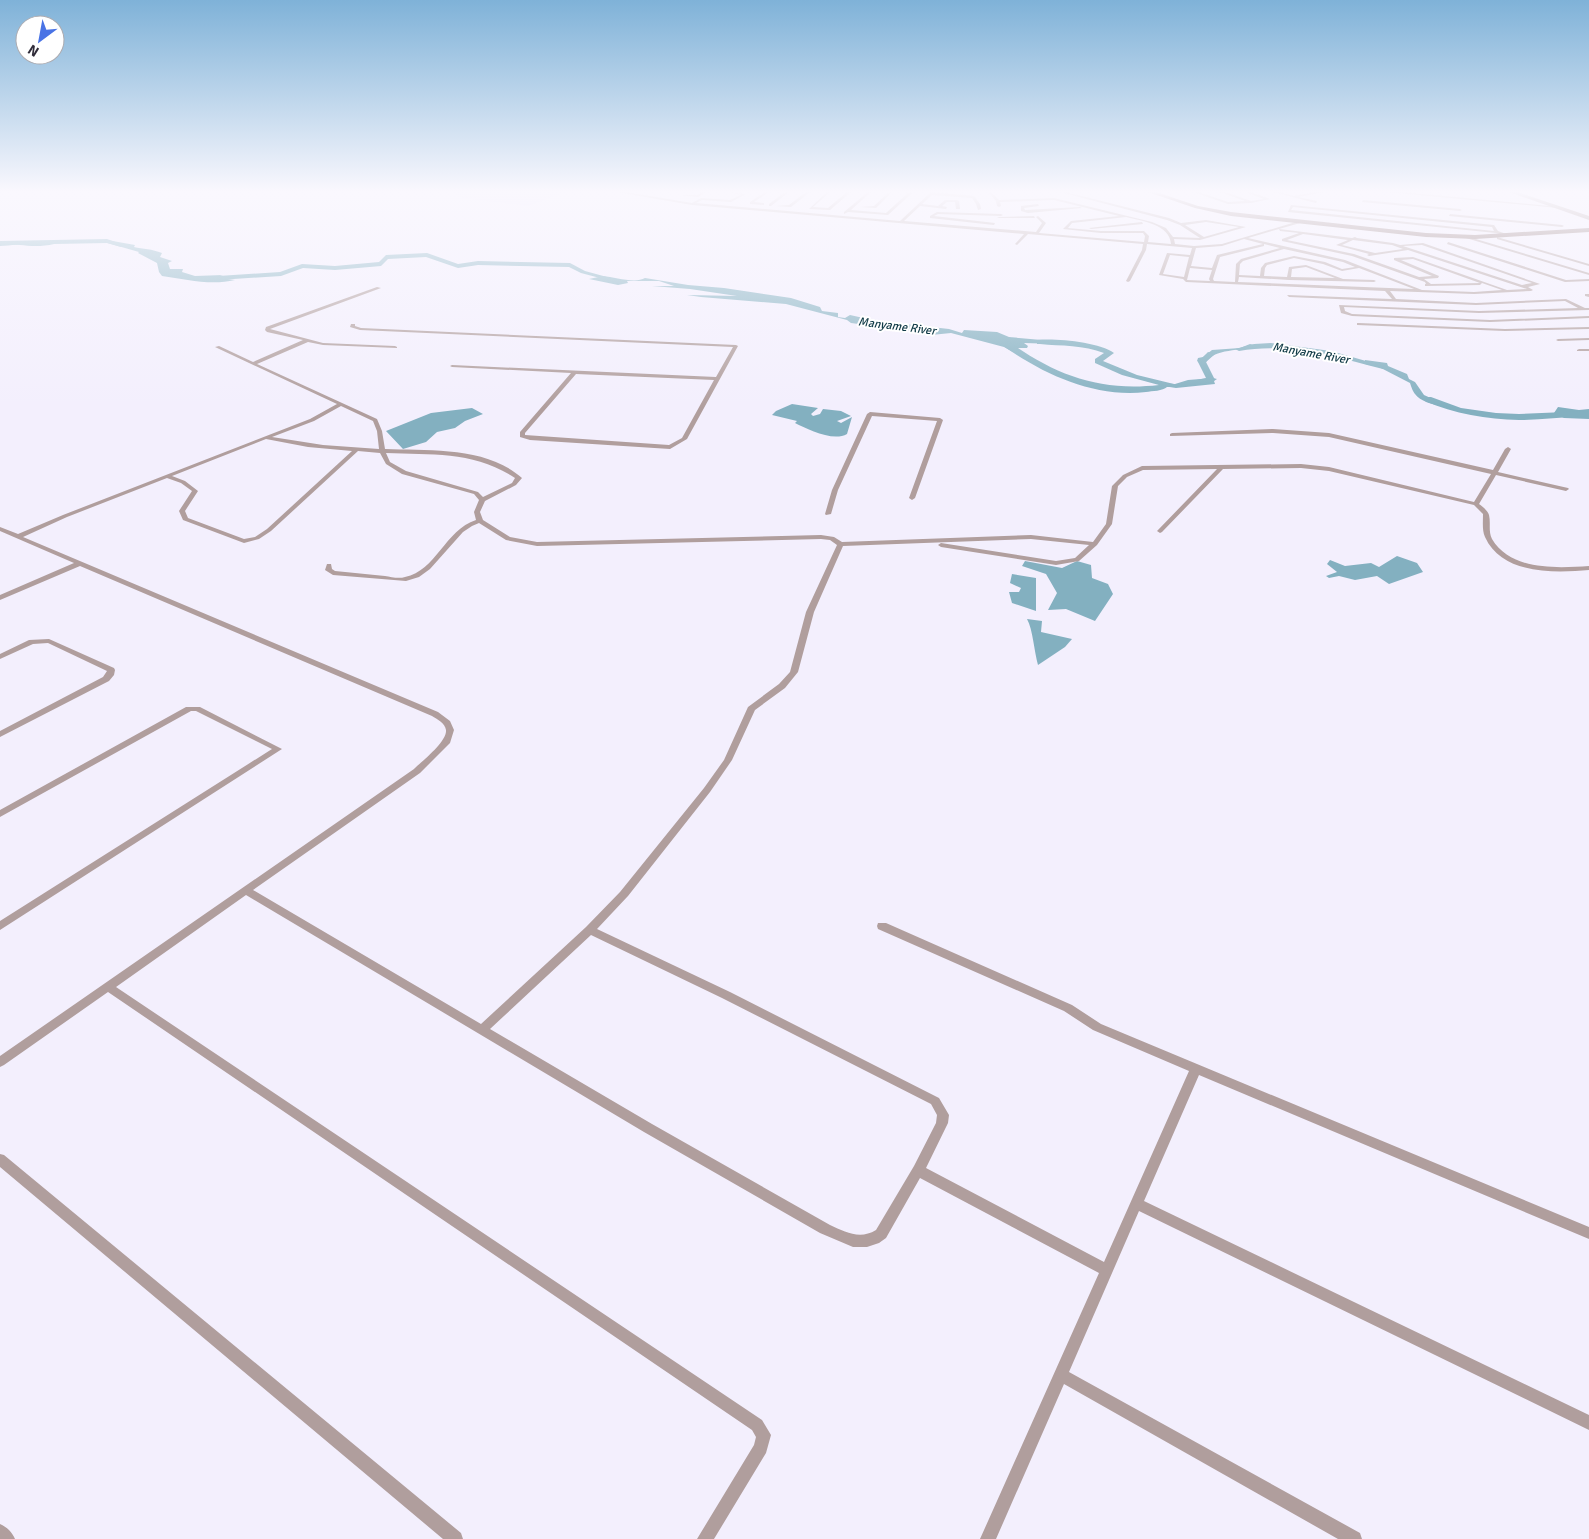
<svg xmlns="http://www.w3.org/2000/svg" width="1589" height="1539" font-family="Signika,sans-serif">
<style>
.built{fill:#e9e3fc}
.water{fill:#83b0c0}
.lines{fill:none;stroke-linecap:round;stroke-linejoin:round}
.river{fill:#83b0c0;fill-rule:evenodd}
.minor{fill:#b09e9d;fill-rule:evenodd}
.secondary{fill:#907775;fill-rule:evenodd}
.primary{fill:#785a58;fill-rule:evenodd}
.labels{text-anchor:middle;stroke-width:4;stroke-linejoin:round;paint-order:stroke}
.far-water-label{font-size:12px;font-style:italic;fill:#103a46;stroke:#fff}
</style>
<rect width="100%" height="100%" fill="#f3effd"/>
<path class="built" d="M453,192H565L528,206L462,198Z"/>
<path class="water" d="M107,240L135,245L134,247C143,249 152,249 162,253L160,257L172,261L168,263L170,269H183L182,272L195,276L223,275L220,276V278L235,280C210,286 186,279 162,276L159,272L157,263L138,253L139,252L104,242Z
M0,241H52L54,244C42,247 29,246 20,245C14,244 7,246 0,246Z
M603,276C615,277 635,284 645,278L688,285L724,288L791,298L820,307L822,311L838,313V317L845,318L850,315L877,321L949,329L962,333L964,330L997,332L1009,337L1053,341L1057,342V344L1024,343L1028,346L1027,348H1018L1019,351L1013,352L1004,347L951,333L931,335L919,331L873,328L874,326L851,323L847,320L786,304L701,297L687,295L737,296L690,289L652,286H674L659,281H627L628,283L618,285L589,279Z
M1250,344L1258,346C1241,352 1214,347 1205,364L1208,367H1201L1202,365L1197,361L1198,358L1203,357L1212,350L1240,348Z
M1365,360L1387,363L1388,366L1407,374L1409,379L1415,382L1424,395L1446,405C1437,407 1421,402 1415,394C1413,392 1411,386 1410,383L1379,367L1365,364Z
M1213,378L1217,379L1214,381L1215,384L1176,388L1163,386L1155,383L1175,384L1188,380Z
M792,404L818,408L811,414L813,416L820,414L823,409L841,411L851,416L837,421L841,423L852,417L847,434C833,442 807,429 795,423L797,421L772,415L776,411Z
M1558,407L1579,410L1589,409V419L1564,418L1554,413Z
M472,408L483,414L465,421L455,428L437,432L426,442L403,449L386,431L431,413Z
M1397,556L1417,563L1423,572L1389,584L1377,576L1355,580L1339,576L1329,578L1326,576L1337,572L1327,564L1330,560L1345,566L1371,563L1379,567Z
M1025,561L1062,568L1077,561L1091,565L1092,578L1108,584L1113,594L1095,621L1066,609L1048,610L1057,593L1046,574L1022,566Z
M1012,574L1036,578V611L1012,603L1009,592H1019L1021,588L1010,583Z
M1027,619L1042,621L1041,632L1072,639L1065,647L1038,665C1034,651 1033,630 1027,619Z"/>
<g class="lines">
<path class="river" d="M107,239L124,245L121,247L107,243L0,245V241Z
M427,253L458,264L478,261L570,263L585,271L618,280L615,282L581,273L569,267L478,265L458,268L426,257L388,259L381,266L335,270L303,268L281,276L203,281L200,279L203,277L280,272L302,264L335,266L379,262L386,255Z
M999,339H1005C1053,374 1098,392 1159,385L1122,375L1095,363V359L1104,353C1084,345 1061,346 1040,344H1037V340C1055,338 1099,342 1114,353L1103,361L1137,375L1178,385L1174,387H1167C1163,391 1152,391 1146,392C1092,398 1041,373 999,343Z
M1271,343L1331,351L1387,367L1383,369C1336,357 1288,342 1239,351L1235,349L1254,344Z
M1208,352L1215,354L1206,362L1215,380L1211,382L1192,385V381L1206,378L1198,362Z
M1425,397H1431L1461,408L1496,413L1519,414L1589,411V417C1566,416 1543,420 1519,420C1487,419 1454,414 1425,401Z"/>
<path class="minor" d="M616,192H626L692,203L701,198L730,200L741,195L729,192L746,194L731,202L702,200L696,203L900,221L931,192H934L974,196L980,204L981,209L978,210L976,204L972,198L932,195L922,204L938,206L945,200H957L959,201L960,209H956L955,202H947L942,206L947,207L946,209L920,206L904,221L1036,232L1042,223L1036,217L1038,216L1046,223L1039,233L1144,242L1145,236L1143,233H1101L1063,229L1071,221L1119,216L1054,200L1000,202L1001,206L999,207L997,206L996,201L988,192H991L999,200L1054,198L1152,222L1166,228L1173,237L1200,238L1180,225L1167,220L1060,192H1066L1169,218L1181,223L1206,220L1246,227L1200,240L1174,239L1175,244L1194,246L1222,244L1299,221L1300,223L1279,229L1352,238L1355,237L1357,238L1393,243L1400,245L1423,243L1540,284L1528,287L1533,290L1531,291L1474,294L1390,291L1396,299L1476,303L1566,299L1585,308H1589V310L1479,313L1344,307L1345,311L1352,314L1490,320L1589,316V318L1490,322L1352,316L1341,313L1339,305L1479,311L1578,308L1565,301L1476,305L1289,297L1287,295L1392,299L1385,291L1186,282L1183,279L1159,275L1167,253L1190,255L1192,248L1147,244L1146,250L1130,281L1128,282L1126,281L1142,250L1143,244L1028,234L1017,245L1015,244L1024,234L692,205ZM1126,217C1141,221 1170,224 1171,244L1148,242L1149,236L1144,231H1101L1068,228L1072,223ZM1206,222L1239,227L1204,237L1185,225ZM1279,229L1280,231L1299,233L1282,239V241L1352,256L1425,282L1426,284H1425V286L1480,285L1482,283L1502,290L1474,292L1422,290L1345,260L1248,238ZM1303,234L1348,240L1336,245L1369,254L1367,255L1369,256L1408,250L1527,289L1507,290L1413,257L1394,258V260L1432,276L1419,277L1354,254L1287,240ZM1244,239L1263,244L1217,255L1212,268L1191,266L1196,248L1222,246ZM1353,240L1392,245L1403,249L1375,253L1342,245ZM1264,244L1280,248L1241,259L1236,264L1235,282L1214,281L1213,279L1220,257L1264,246ZM1422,245L1532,283L1522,285L1403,246ZM1284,249L1343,262L1355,267L1342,269L1325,262L1294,256L1265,263L1261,268L1260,276L1239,275L1240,264L1243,261ZM1170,255L1189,257L1184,277L1163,274ZM1294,258L1323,264L1342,271L1359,268L1414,289L1238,282L1239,277L1289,280L1374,282L1376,281L1374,280L1343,279L1306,265L1289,267L1287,277L1264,276L1265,268L1267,265ZM1413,259L1480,283L1431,284L1424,279L1438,278L1439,276L1401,260ZM1306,267L1335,278L1291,277L1292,269ZM1190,268L1212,270L1209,279L1210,281L1187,280Z
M702,192H706L698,197L680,195H697Z
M765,192H769L754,202L764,203V205L750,204V202Z
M785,192H789L771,206H769V204Z
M806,192H810L791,207L776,206L789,205Z
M827,192H830L813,207L828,208L847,192H851L830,210L809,209Z
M868,192H871L851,210L886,213L907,194L904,192L912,193L888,215L848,212L844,214V212Z
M889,192H892L876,208L860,207L874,206Z
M1193,192H1199L1228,202L1245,201L1220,192H1225L1251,201L1264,199L1245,192H1251L1270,199L1251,203L1228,204Z
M1280,192L1294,196L1314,192H1325L1298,197L1317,201L1316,203L1273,192Z
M1385,192H1402L1560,207L1558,208Z
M1363,200L1460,209L1462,210L1460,211L1362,202Z
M1038,204L1039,206L1024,208L1025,210L1080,207L1082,208L1028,213L1021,211V206Z
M1291,205L1494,225L1498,231L1509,235L1507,236L1496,233L1288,212ZM1293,207L1492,227L1494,231L1291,210Z
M937,212L1001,214L1003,215L1001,216L938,214L934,216L995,223L994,225L930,218V216Z
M1450,214L1562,225L1564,226L1562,227L1449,216Z
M1034,216L1035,218H997L999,217Z
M1142,222L1143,224L1091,229L1089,228Z
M1466,236L1589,273V275L1466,238Z
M1497,237L1589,264V266L1497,239Z
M1448,242L1566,280L1589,279V281L1565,282L1447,244Z
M377,287L381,288L270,329L323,343L395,346L397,347V348L323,345L308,342L257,364L377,419L382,431L385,449C429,451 486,446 522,478L516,485L485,501L480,512L483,520L510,537L537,542L821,535L834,537L842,542L1031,535L1093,542L1106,524L1112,486L1123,475L1142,466L1301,464L1329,467L1474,502L1491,474L1329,437L1273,433L1170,436V434L1172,433L1273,429L1329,433L1493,470L1505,449L1508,447L1511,449L1498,472L1568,488L1569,489L1566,491L1496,475L1479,504C1483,507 1488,511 1489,515C1491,523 1488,531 1492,539C1511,571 1557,568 1589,566V570C1555,573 1502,575 1485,537C1482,531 1483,522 1483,514L1474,505L1329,471L1301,468L1223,469L1162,532L1160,533L1157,531L1158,530L1217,469L1143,470L1127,477L1118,486L1112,524L1097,545L1079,561L1056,565L941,547L938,545L941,543L1056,561L1075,558L1089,545L1031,539L843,546L814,612L798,672L785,688L755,710L732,760L710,792L628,896L597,929L730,992L939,1098L949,1115L948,1123L926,1168L1104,1262L1189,1071L1093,1030L1064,1011L878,929L877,926L878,923H886L1072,1005L1101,1024L1589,1227V1239L1199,1075L1144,1201L1589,1415V1430L1139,1211L1069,1372L1360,1533L1362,1539H1338L1064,1384L996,1539H980L1099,1273L920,1178L886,1238L879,1243L867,1247H853L820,1233L644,1132L246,895L116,987L762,1420L771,1435L766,1453L714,1539H697L754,1445L756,1437L752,1430L108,992L4,1065L0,1067V1056L414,769C422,761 447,742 446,730C445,723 437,719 432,716L80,566L0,600V595L74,563L0,531V527L18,534L63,515L310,419L337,404L215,347L219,346L253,362L303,340L267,332L265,330L266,327ZM341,406L373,421L377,431L379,449L323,445L272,437L314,421ZM266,439L308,447L352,451L267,529L255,537L244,539L188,518L185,511L198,491L185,481L172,476ZM358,451L380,453L386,464L402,474L474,494L479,500L474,512L476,520C445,530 436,571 405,577C399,579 391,577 385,576C368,574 352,573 335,571L332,569L331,564H327L325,570L333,575L406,581L419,577L430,569L463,532L472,526L479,523L506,540L537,546L821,539L830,540L837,545L806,612L790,672L779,684L748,707L724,760L704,788L620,892L586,927L481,1024L253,890L420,773L450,743L454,730L450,721L438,712L23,537L67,517L167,478L181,483L192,491L179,511L183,520L244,543L259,539L271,531ZM386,453C433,455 474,451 515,478L512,483L483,497L478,492L406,471L390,462ZM591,935L722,998L931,1104L937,1115L936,1123L914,1166L876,1230C860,1240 845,1232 830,1225L652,1124L490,1029Z
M1585,294H1589V297L1585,296Z
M1359,323L1505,329L1589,327V329L1505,331L1357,325V323Z
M351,324H355V326L361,328L736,345L738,346L687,439L670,449L530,440L520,437V432L571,373L452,367L450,366L452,365L716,377L733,347L360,330L350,327ZM576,374L714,380L682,438L669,445L525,435V433Z
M1589,338V340L1558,341L1556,340L1558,339Z
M1579,349H1589V351H1577V350Z
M870,412L940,418L943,420L915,498L912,500L909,498L937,421L872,416L838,490L831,514L826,515L825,514L832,490L867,414Z
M49,639L114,668L115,670L114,675L109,681L0,737V731L103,677L107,671L48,643L33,644L0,659V654L29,640Z
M186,707H200L282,749L0,930V921L272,749L196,711H191L0,817V810Z
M0,1154L4,1155L461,1533L463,1539H443L0,1167Z
M0,1524C7,1527 12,1532 15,1539H0Z"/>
<path class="secondary" d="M1509,192H1517L1589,216V220Z"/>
<path class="primary" d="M1148,192H1156L1198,206L1231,212L1426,233L1475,235L1589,228V232L1475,239L1426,237L1231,216L1195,208Z"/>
</g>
<linearGradient id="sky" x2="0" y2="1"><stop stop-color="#7fb2d8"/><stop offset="0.47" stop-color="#faf8fe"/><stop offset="1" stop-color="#faf8fe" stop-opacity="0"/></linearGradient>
<rect width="1589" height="408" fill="url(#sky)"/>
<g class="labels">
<g class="far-water-label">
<text transform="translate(897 326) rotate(7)" y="4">Manyame River</text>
<text transform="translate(1311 353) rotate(10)" y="4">Manyame River</text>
</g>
</g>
<g transform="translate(40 40) rotate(212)"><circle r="24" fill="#ffffff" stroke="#acabb0"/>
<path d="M0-4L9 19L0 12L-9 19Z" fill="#4973e5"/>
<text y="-8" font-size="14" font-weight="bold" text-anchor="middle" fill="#302c39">N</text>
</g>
</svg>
